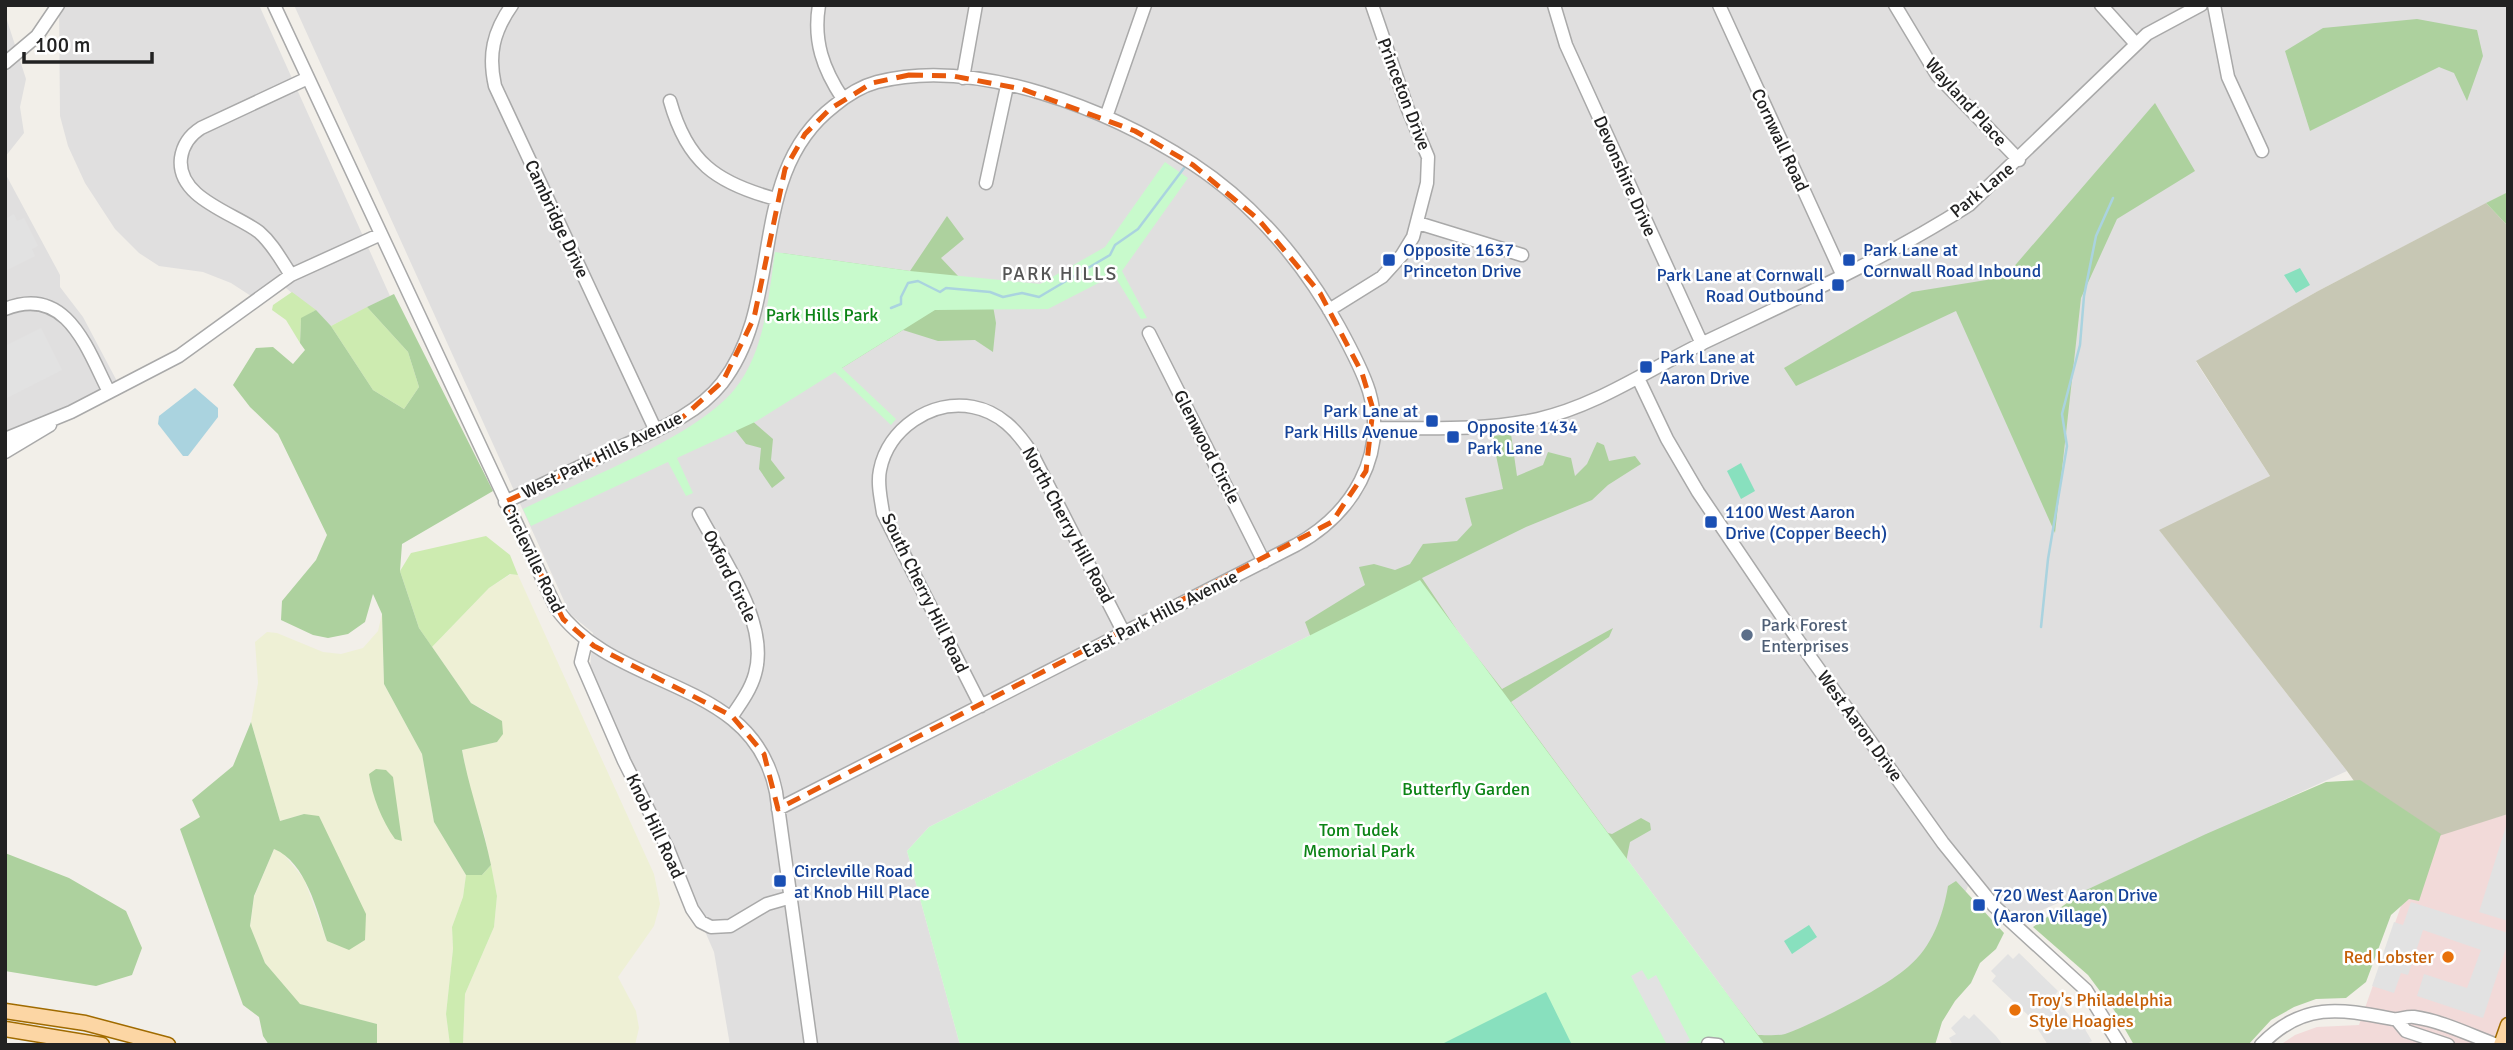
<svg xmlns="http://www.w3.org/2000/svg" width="2513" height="1050" font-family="Signika,sans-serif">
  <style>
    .residential { fill: #e0dfdf }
    .commercial { fill: #f2dad9 }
    .construction { fill: #c7c7b4 }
    .farmland { fill: #eef0d5 }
    .grass { fill: #cdebb0 }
    .forest { fill: #add19e }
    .park { fill: #c8facc }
    .pitch { fill: #88e0be }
    .parking { fill: #e2e2e2 }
    .water { fill: #aad3df }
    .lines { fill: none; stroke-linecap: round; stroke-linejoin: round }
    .stream { stroke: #aad3df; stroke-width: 2.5 }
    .minor-casing { stroke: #a9a9a9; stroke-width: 15 }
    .major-casing { stroke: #a06b00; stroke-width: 17 }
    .minor { stroke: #fff; stroke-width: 12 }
    .major { stroke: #fcd6a4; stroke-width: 14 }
    .marked { fill: none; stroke: #e8590c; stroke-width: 5; stroke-dasharray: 14 9; stroke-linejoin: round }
    .transit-dot { fill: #1a4fb4; stroke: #fff; stroke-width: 2.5 }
    .service-dot { fill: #5c6f8a; stroke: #fff; stroke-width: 2.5 }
    .food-dot { fill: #e8710a; stroke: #fff; stroke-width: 2.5 }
    .labels { text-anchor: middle; stroke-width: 5; stroke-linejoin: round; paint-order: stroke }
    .street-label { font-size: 18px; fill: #222; stroke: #fff }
    .transit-label { font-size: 18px; fill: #164399; stroke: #fff; text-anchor: start }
    .park-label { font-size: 18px; fill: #0c8416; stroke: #fff }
    .service-label { font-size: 18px; fill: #4e5e75; stroke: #fff; text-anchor: start }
    .food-label { font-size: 18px; fill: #c56008; stroke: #fff; text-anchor: end }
    .neighbourhood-label { font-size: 19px; letter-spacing: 2px; fill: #555; stroke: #fff }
  </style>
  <rect width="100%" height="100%" fill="#f2efe9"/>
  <path class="residential" d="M59 5H259L390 296 331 326 280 283 251 296 231 283 203 272 159 266 139 253 115 229 85 183 68 146 60 116Z
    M294 5H2508V192L2318 291 2196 362 2270 476 2160 531 2347 771 2012 924 1970 881 1940 955 1793 1045H1765L1420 580 929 827 907 851 960 1045H730L714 952 590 668 593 633 570 614Z
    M5 14 26 79 20 107 24 133 5 157Z
    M5 173 60 275V287L83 317 119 385 5 438Z"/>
  <path class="commercial" d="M2508 814V1045H2280L2295 1035 2317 1027 2359 1025 2425 838Z"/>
  <path class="construction" d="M2486 203 2508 226V814L2401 848 2347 771 2159 530 2270 476 2196 361 2318 291Z"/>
  <path class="farmland" d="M511 574 518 575 654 874 660 904 654 926 618 977 636 1011 639 1028 635 1045H463L465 994 494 927 497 896 484 833 470 794 462 749 497 742 490 713 471 703 432 647 489 588Z
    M382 614 384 684 422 754 434 822 466 875 463 897 452 927 453 949 446 1014 450 1045H377L376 1024 299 1004 265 963 250 927 254 897 274 849 282 852 304 879 327 941 304 814 280 821 251 722 258 683 255 642 267 632 277 633 323 652 341 654 363 648 378 631Z"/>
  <path class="grass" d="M292 292 316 310 301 319 300 343 286 320 272 310 273 305Z
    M367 307 408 352 419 387 404 409 373 390 331 326Z
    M486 536 510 555 518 575 510 574 489 588 432 647 419 628 400 571 411 553Z
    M491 865 497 896 494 927 465 994 463 1045H450L446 1014 453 949 452 927 463 897 466 875H482Z"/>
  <path class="forest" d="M2417 19 2477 30 2483 56 2467 101 2454 73 2439 67 2310 131 2285 51 2323 28Z
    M2155 103 2195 171 2117 219 2081 298 2055 533 1956 311 1796 386 1784 368 1912 292 2005 277Z
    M2508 192V226L2486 203Z
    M947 216 964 239 941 258 958 276 992 300 996 323 993 352 975 340 938 341 903 330 842 368 782 253 910 271Z
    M394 294 493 491 402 544 400 571 419 628 471 703 502 721 503 734 497 742 462 750C469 789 483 826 491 865L482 875H466L434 822 422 754 384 684 382 614 373 594 365 622 348 634 328 638 313 635 281 620 282 601 316 560 327 535 278 434 250 407 233 385 256 348 273 347 293 364 305 350 300 343 301 318 316 310 331 326 373 390 404 409 419 387 408 352 367 307Z
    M750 419 773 439 771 460 785 478 772 488 759 469 761 448 746 444 732 426Z
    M1511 434 1517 476 1543 465 1548 452 1571 458 1575 476 1587 464 1597 442 1604 445 1609 461 1635 456 1641 464 1608 485 1592 500 1526 527 1422 578 1463 639 1502 689 1613 628 1609 637 1511 702 1608 833 1612 834 1641 818 1650 823 1651 830 1630 842 1626 862 1758 1035C1766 1035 1777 1036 1785 1034 1816 1023 1884 988 1908 967 1932 947 1943 916 1948 886L1956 881 2004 933 1996 949 1980 963 1971 983 1955 1001 1942 1022 1935 1045H1741L1321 664 1305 622 1365 585 1359 567 1374 564 1395 570 1410 564 1423 544 1457 541 1472 525 1465 498 1503 489 1492 436Z
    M251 722 280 821 304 814 319 816 366 914 365 940 349 950 327 941C317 911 306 862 274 849L254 896 250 926 265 963 300 1004 377 1024V1045H269L263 1036 259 1017 243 1005 180 829 200 817 192 800 233 766Z
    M376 769 386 770 393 777 402 841 395 839C382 821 372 796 369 774Z
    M2360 780 2441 834 2419 901 2409 899 2391 915 2366 982 2346 998 2316 999 2294 1007 2271 1020 2248 1045H2134L2114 1010 2088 975 2033 927 2084 891 2206 834 2326 782Z
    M5 853 69 878 126 911 142 948 132 975 96 986 5 971Z"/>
  <path class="park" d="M1165 162 1188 178 1122 271 1147 318 1141 319 1114 275 1048 309 935 310 842 368 896 419 891 425 835 372 755 422 677 458 693 493 686 496 668 462 531 526 523 509C582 480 694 438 734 390 765 352 768 299 775 252L910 271 1040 284 1105 247Z
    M1420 580 1765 1045H960L907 851 929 827Z"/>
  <path class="pitch" d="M2300 268 2310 285 2296 293 2284 275Z
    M1741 463 1755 491 1741 499 1727 471Z
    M1809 925 1817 937 1792 954 1784 941Z
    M1546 992 1572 1045H1443L1442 1044Z"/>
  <path class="parking" d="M14 214 17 221 24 218 38 246 32 249 35 256 5 271V219Z
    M41 328 62 370 5 399V346Z
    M2508 820V921L2479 912Z
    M2411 902 2508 933V942L2483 1018 2417 996 2424 974 2467 988 2481 950 2423 930 2408 975 2401 973 2394 993 2372 986 2394 922 2403 925Z
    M2019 953 2058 991 2054 996 2072 1019 2077 1016 2092 1041 2085 1045H2048L2030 1017 1992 981 1996 976 1991 971 2008 954 2013 959Z
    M1642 970 1648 980 1656 975 1690 1040 1684 1045H1667L1631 976Z
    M1974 1014 1996 1036 2003 1045H1953L1949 1038 1956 1034 1951 1028 1964 1015 1969 1019Z"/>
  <path class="water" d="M195 388 218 408V417L188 456H183L158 424 159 416Z"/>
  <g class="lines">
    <path class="stream" d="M891 308 901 304V297L908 283 918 281 940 292 946 288 990 292 1003 297 1022 293 1039 297 1110 255 1115 245 1138 229 1184 168
      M2041 627 2048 559 2067 446 2062 414 2080 345 2084 296 2096 236 2113 198"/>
    <g class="minor-casing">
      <path id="minor" d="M274 5 556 608C616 693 753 676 776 792L811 1045
        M512 5C493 32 488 55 495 86L656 431
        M819 5C813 41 823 69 843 99
        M1554 5 1566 45 1702 344
        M1719 5 1842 274
        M1895 5 1937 75 2019 160
        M2101 5 2136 44
        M2214 5 2228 77 2262 151
        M5 63 37 36 58 5
        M963 78 976 5
        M670 101C687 162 716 183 776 199
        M1106 117 1145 5
        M986 183 1007 86
        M1418 223 1522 255
        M291 275C281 260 273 244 259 232 234 213 176 198 181 158 183 144 190 135 201 128L308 78
        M5 309C67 284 87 349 109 392
        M1329 310 1382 277 1402 255 1413 237 1427 183 1428 157 1407 107 1372 5
        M1149 333 1264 562
        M1638 378 1667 439 1698 492 1798 640 1943 843 1994 906 2086 990 2120 1045
        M1374 428C1429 428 1484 431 1538 419 1596 406 1648 370 1701 344 1791 301 1885 259 1969 205L2147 34 2201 5
        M5 439 71 412 179 356 291 275 379 235
        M5 452 50 425
        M505 502C541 485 578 468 614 450 652 432 695 417 722 383 786 301 745 174 834 106 846 96 862 86 877 82 977 56 1110 110 1193 164 1254 204 1304 263 1339 327 1350 347 1362 369 1369 391 1388 456 1352 514 1296 545L778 809
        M699 514C722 558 770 623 755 674 751 689 741 703 732 716
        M586 641 581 662 624 761 668 849 692 909 701 922 711 927 730 926 767 904 788 898
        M981 706 883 513C881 499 877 484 880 470 888 429 931 399 973 407 1000 412 1017 431 1031 452L1124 633
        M2397 1020 2406 1031 2448 1045
        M1708 1044 1718 1045
        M2261 1045C2303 1001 2341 1009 2393 1019 2400 1020 2406 1016 2414 1017 2442 1021 2470 1035 2497 1045"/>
    </g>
    <g class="major-casing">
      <path id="major" d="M5 1011 85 1023 168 1045
        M5 1029 102 1045
        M2501 1045 2508 1025"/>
    </g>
    <use href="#minor" class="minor"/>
    <use href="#major" class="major"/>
  </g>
  <path class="marked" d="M909 75 953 76 1022 89 1135 131 1193 165 1258 219 1320 293 1362 373 1373 409 1366 471 1332 522 778 809 764 754 732 716 594 646 563 619 505 502 683 417 723 381 754 318 785 169 805 134 830 109 872 83Z"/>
  <g class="transit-dot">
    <rect x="1382" y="253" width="14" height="14" rx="3.5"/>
    <rect x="1842" y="253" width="14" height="14" rx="3.5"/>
    <rect x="1831" y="278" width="14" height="14" rx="3.5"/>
    <rect x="1639" y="360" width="14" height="14" rx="3.5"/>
    <rect x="1425" y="414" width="14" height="14" rx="3.5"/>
    <rect x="1446" y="430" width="14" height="14" rx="3.5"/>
    <rect x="1704" y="515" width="14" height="14" rx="3.5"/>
    <rect x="773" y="874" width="14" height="14" rx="3.5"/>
    <rect x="1972" y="898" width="14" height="14" rx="3.5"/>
  </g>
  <circle class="service-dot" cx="1747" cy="635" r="7"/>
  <g class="food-dot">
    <circle cx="2448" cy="957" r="7"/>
    <circle cx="2015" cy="1010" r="7"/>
  </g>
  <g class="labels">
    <g class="street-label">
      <text transform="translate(1404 94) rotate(69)" y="6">Princeton Drive</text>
      <text transform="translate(1966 102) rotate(48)" y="6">Wayland Place</text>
      <text transform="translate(1780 140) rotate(65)" y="6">Cornwall Road</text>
      <text transform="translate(1625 176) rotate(66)" y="6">Devonshire Drive</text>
      <text transform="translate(1982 190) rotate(-39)" y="6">Park Lane</text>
      <text transform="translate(557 219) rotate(65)" y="6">Cambridge Drive</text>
      <text transform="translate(1207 447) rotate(63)" y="6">Glenwood Circle</text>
      <text transform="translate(602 455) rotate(-26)" y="6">West Park Hills Avenue</text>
      <text transform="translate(1068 525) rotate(62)" y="6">North Cherry Hill Road</text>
      <text transform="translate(533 558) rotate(64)" y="6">Circleville Road</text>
      <text transform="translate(730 576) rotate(64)" y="6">Oxford Circle</text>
      <text transform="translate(925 593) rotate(64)" y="6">South Cherry Hill Road</text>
      <text transform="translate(1160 614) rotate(-27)" y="6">East Park Hills Avenue</text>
      <text transform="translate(1860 726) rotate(54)" y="6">West Aaron Drive</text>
      <text transform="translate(655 826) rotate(65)" y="6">Knob Hill Road</text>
    </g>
    <g class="transit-label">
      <text x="1403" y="256">Opposite 1637<tspan x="1403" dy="21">Princeton Drive</tspan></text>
      <text x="1863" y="256">Park Lane at<tspan x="1863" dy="21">Cornwall Road Inbound</tspan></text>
      <text x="1824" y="281" text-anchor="end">Park Lane at Cornwall<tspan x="1824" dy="21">Road Outbound</tspan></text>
      <text x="1660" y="363">Park Lane at<tspan x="1660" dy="21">Aaron Drive</tspan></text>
      <text x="1418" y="417" text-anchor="end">Park Lane at<tspan x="1418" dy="21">Park Hills Avenue</tspan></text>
      <text x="1467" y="433">Opposite 1434<tspan x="1467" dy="21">Park Lane</tspan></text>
      <text x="1725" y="518">1100 West Aaron<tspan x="1725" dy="21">Drive (Copper Beech)</tspan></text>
      <text x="794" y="877">Circleville Road<tspan x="794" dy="21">at Knob Hill Place</tspan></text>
      <text x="1993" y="901">720 West Aaron Drive<tspan x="1993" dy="21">(Aaron Village)</tspan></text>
    </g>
    <g class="park-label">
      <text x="822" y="321">Park Hills Park</text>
      <text x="1466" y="795">Butterfly Garden</text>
      <text x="1359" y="836">Tom Tudek<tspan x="1359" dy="21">Memorial Park</tspan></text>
    </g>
    <g class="service-label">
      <text x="1761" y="631">Park Forest<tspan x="1761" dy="21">Enterprises</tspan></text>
    </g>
    <g class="food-label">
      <text x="2434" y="963">Red Lobster</text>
      <text x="2029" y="1006" text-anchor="start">Troy's Philadelphia<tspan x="2029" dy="21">Style Hoagies</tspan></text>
    </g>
    <g class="neighbourhood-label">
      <text x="1060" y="280">PARK HILLS</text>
    </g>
  </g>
  <rect width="2513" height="1050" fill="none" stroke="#222222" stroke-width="14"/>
  <path d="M24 52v10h128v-10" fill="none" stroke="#222222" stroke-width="3.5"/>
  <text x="35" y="52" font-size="21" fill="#222222" stroke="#ffffff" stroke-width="5" paint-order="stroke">100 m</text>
</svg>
